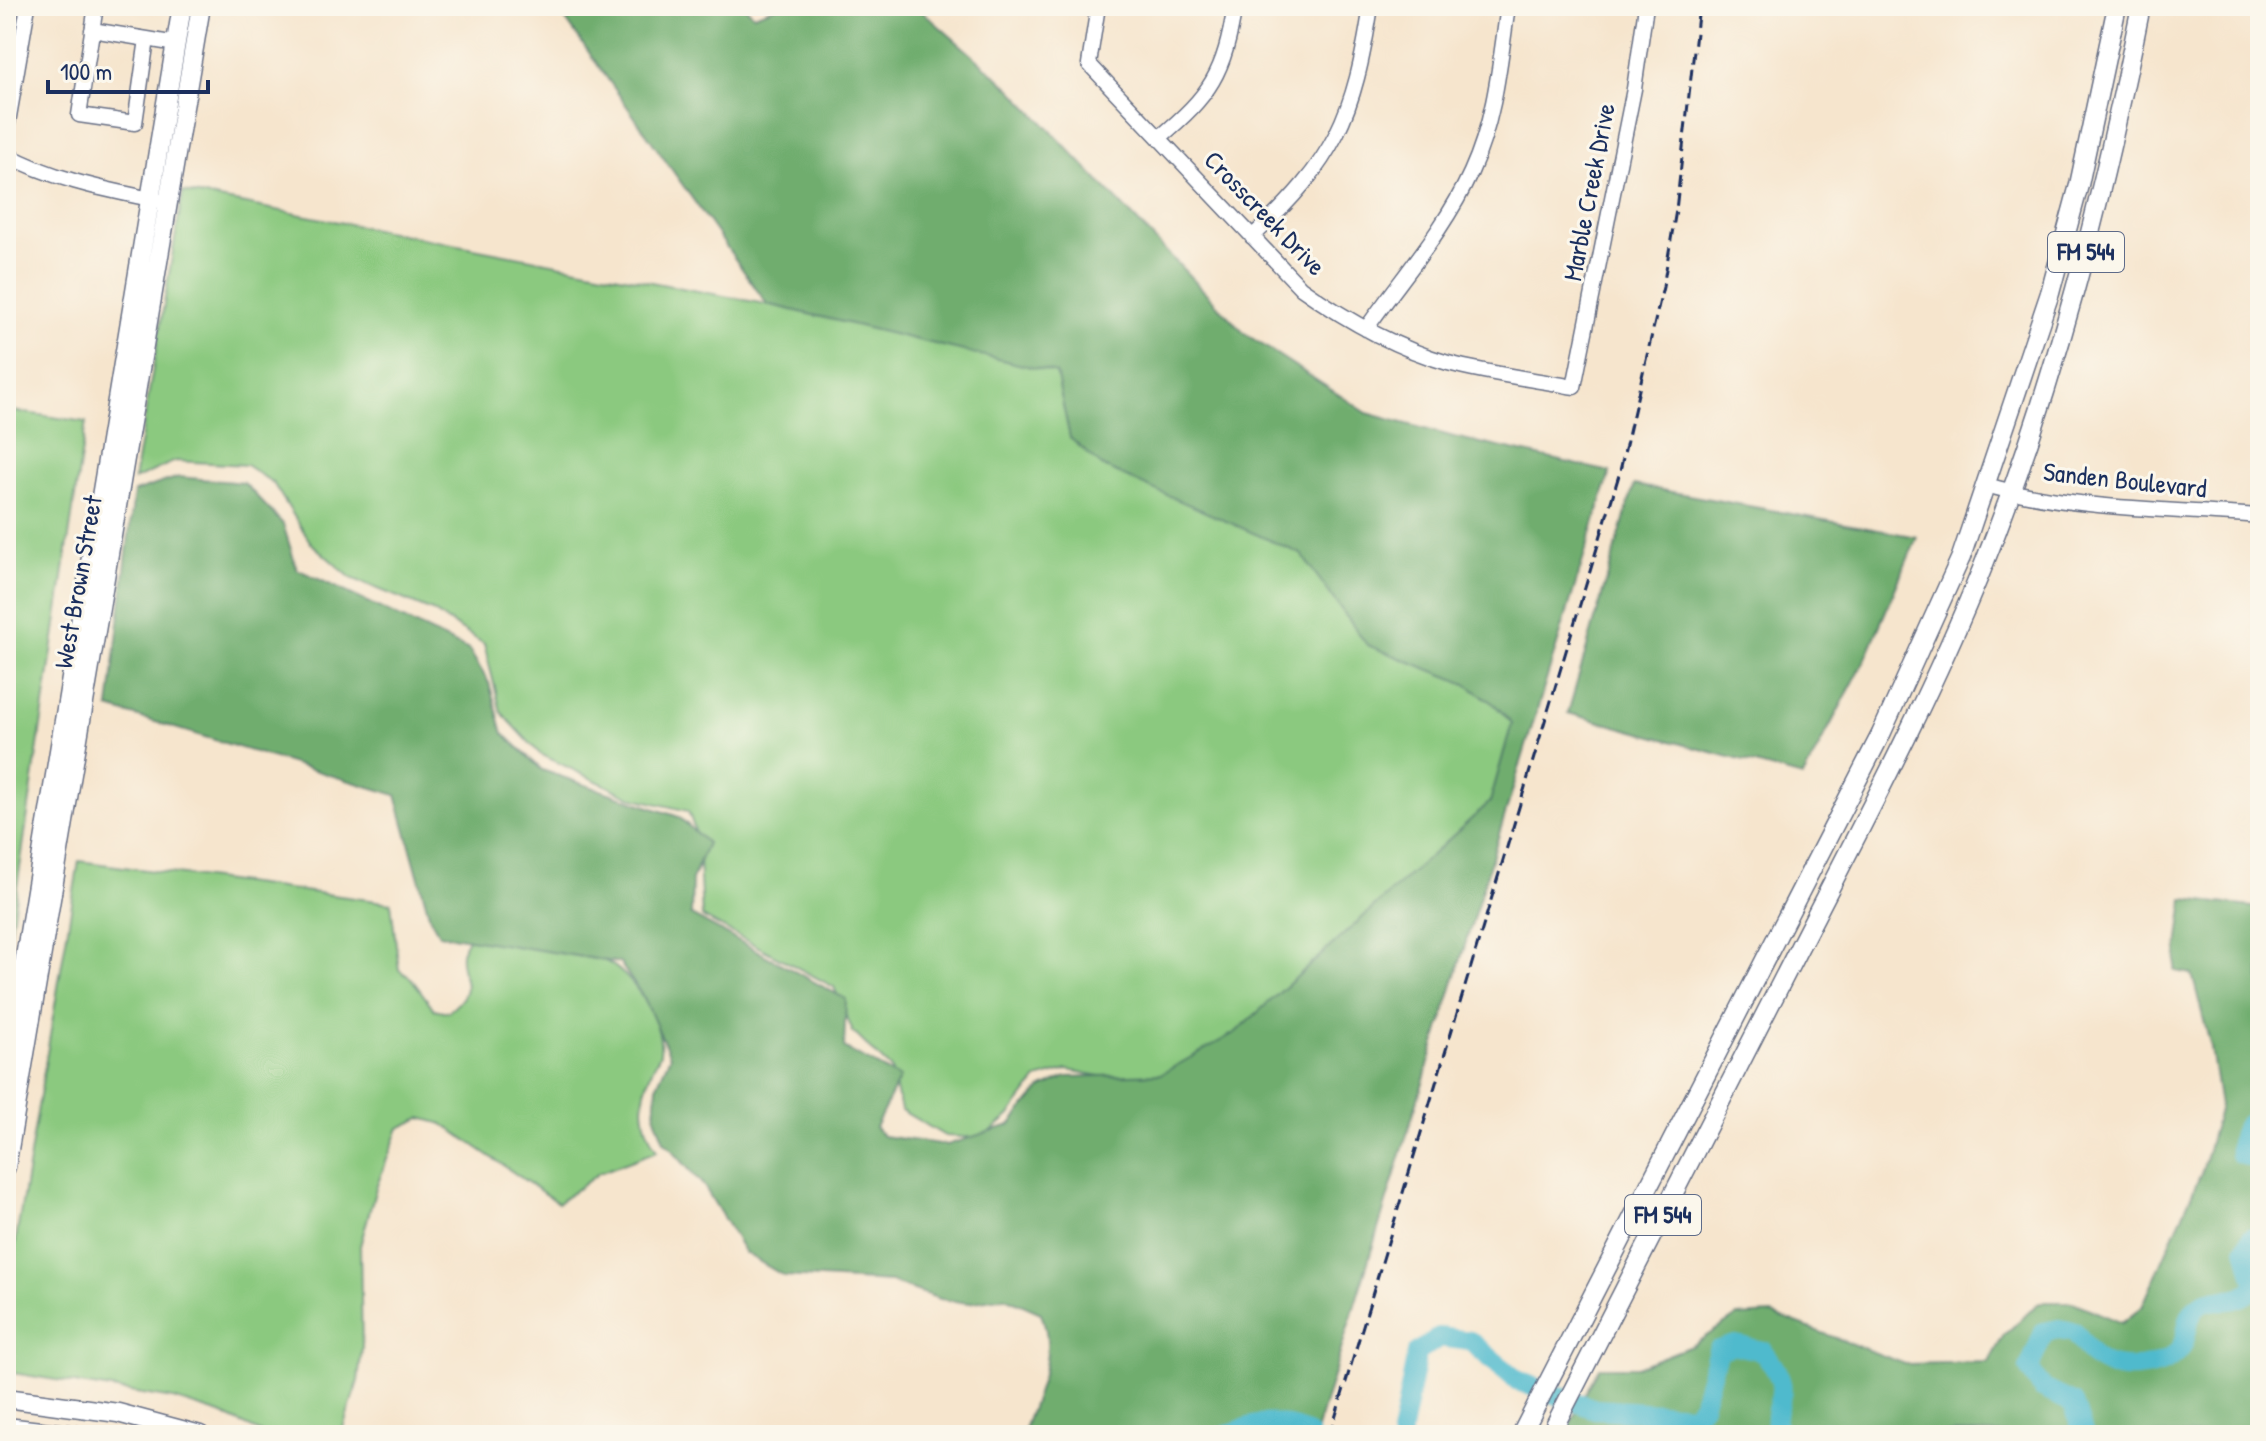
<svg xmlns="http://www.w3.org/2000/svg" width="2266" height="1441" font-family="'Patrick Hand',sans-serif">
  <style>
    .green { fill: #8bc97f; stroke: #537c6e; stroke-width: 2 }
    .forest { fill: #70ad6e; stroke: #466e66; stroke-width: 2 }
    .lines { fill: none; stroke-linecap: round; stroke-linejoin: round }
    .river { stroke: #50bacd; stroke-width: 20 }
    .minor-casing { stroke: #686f85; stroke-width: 17 }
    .major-casing { stroke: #686f85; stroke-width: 21 }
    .minor { stroke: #fff; stroke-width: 14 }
    .major { stroke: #fff; stroke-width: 18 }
    .rail { stroke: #1b2f5e; stroke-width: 3; stroke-dasharray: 12 6; stroke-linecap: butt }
    .labels { text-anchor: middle; stroke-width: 6; stroke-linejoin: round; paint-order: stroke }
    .shield { fill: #fbf7ec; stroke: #5e6b89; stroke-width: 2 }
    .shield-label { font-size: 24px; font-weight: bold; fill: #1b2f5e }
    .street-label { font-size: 26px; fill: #1b2f5e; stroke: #fbf7ec }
  </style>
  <rect width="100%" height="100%" fill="#fbf7ec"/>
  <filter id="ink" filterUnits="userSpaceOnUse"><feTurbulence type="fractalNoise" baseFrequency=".0125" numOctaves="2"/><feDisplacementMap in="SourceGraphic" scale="16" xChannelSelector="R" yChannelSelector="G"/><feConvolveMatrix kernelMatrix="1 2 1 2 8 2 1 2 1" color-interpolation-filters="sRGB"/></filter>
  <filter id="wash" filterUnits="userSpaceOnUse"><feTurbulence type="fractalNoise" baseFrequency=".006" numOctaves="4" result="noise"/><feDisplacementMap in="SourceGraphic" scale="32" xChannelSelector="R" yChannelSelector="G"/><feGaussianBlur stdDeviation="1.8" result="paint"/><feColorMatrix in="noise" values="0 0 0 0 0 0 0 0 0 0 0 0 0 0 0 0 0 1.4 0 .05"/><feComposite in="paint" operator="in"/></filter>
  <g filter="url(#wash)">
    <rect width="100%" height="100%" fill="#f6e5cd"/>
    <path class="green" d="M183 192 1113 371 1557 612 1370 1200 1147 1084 1067 1070 1037 1079 1010 1115 983 1138 945 1136 901 1110 891 1069 853 1032 834 987 702 917 698 839 688 811 630 797 540 754 501 712 484 644 432 611 351 578 311 543 273 483 246 465 175 461 134 480Z
      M6 410 86 422 6 962Z
      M79 861 391 903 399 970 411 978 434 1009 448 1012C481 987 458 978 461 953 462 948 468 940 470 935L605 961C632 973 664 1022 660 1053 659 1058 654 1065 652 1070 639 1100 640 1123 657 1151L599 1173 558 1203 443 1124 421 1118 399 1128 376 1188 360 1246 362 1348 358 1381 341 1435H266L220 1414 173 1399 6 1372V1299Z"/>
    <path class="forest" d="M556 6H744L754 15 778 6H916L1010 88 1244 333 1367 413 1454 437 1610 472 1315 1435H1022C1036 1393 1058 1356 1041 1313L1005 1297 968 1303 940 1299 891 1282 784 1276 745 1253 704 1186 664 1141 655 1117 657 1085 670 1056 645 1000 620 963 439 934 430 918 396 795 109 708 134 492 179 477 244 483 283 524 297 569 469 650 489 683 503 733 542 770 679 817 707 843 692 880 691 915 846 999 844 1048 900 1078 875 1127 883 1136 947 1145 1010 1125 1040 1089 1066 1077 1161 1074 1236 1032 1490 802 1512 723 1495 705 1466 684 1367 645 1301 554 1103 467 1070 438 1056 373 767 304Z
      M1634 485 1917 537 1866 658 1803 777 1568 713Z
      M2184 899 2260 908V1435L1566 1432 1599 1367H1637L1691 1346 1737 1316 1772 1314 1905 1364 1989 1362 2004 1335 2040 1302H2073L2122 1323 2142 1307 2202 1171 2220 1106 2211 1048 2192 974 2175 971Z"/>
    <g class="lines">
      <path class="river" d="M2260 1116C2243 1123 2239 1136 2240 1154L2260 1160
        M1227 1435C1261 1421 1277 1418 1309 1435
        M1401 1435 1417 1353 1439 1337 1470 1341 1518 1381 1595 1409 1693 1415 1702 1405 1718 1350 1735 1345 1763 1351C1800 1399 1769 1394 1777 1435
        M1818 1435 1822 1432 1847 1435
        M1881 1435H1891
        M2084 1435 2073 1403 2042 1388 2029 1368 2044 1332 2059 1329 2075 1332C2082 1341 2090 1355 2099 1361 2119 1374 2166 1369 2180 1349 2190 1335 2184 1315 2200 1305 2218 1293 2230 1311 2256 1286L2246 1248 2251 1238 2260 1235"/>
    </g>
  </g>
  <g filter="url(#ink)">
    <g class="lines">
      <g class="minor-casing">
        <path id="minor" d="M1098 6 1089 64 1301 288C1346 320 1395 348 1448 363 1489 374 1533 379 1574 387L1634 89 1646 6
          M92 30 147 39 135 123 79 115 96 6
          M147 39 176 44
          M6 134 28 6
          M1159 138C1211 94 1224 74 1235 6
          M6 154C53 180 108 190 160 201
          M1252 237C1335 160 1354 117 1371 6
          M1366 329C1402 277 1445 230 1471 172 1495 120 1500 62 1508 6
          M1986 485C2074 510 2170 509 2260 516"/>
      </g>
      <g class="major-casing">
        <path id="major" d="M6 1072 182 6
          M6 1167 201 6
          M6 1398 118 1413 200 1435
          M6 1427 75 1435
          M1521 1435 1881 734 1961 557 2050 293 2079 185 2117 6
          M1550 1435C1633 1273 1716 1111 1799 948 1863 823 1929 699 1982 569 2055 387 2103 197 2141 6"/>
      </g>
      <use href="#minor" class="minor"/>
      <use href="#major" class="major"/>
      <path class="rail" d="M1330 1435 1619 475 1663 287 1676 210 1699 6"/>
    </g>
  </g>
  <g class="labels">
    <g class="shield">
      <rect x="2048" y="232" width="76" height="40" rx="6"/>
      <rect x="1625" y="1195" width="76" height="40" rx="6"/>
    </g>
    <g class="shield-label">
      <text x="2086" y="260">FM 544</text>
      <text x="1663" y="1223">FM 544</text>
    </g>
    <g class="street-label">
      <text transform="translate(1589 192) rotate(-79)" y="9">Marble Creek Drive</text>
      <text transform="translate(1265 213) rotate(46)" y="9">Crosscreek Drive</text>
      <text transform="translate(2125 480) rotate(6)" y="9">Sanden Boulevard</text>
      <text transform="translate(78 582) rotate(-80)" y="9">West Brown Street</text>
    </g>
  </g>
  <rect width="2266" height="1441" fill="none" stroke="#fbf7ec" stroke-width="32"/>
  <path d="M48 80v12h160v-12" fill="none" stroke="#1b2f5e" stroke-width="4"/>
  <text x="60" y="80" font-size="24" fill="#1b2f5e" stroke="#fbf7ec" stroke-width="6" paint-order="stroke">100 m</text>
</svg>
